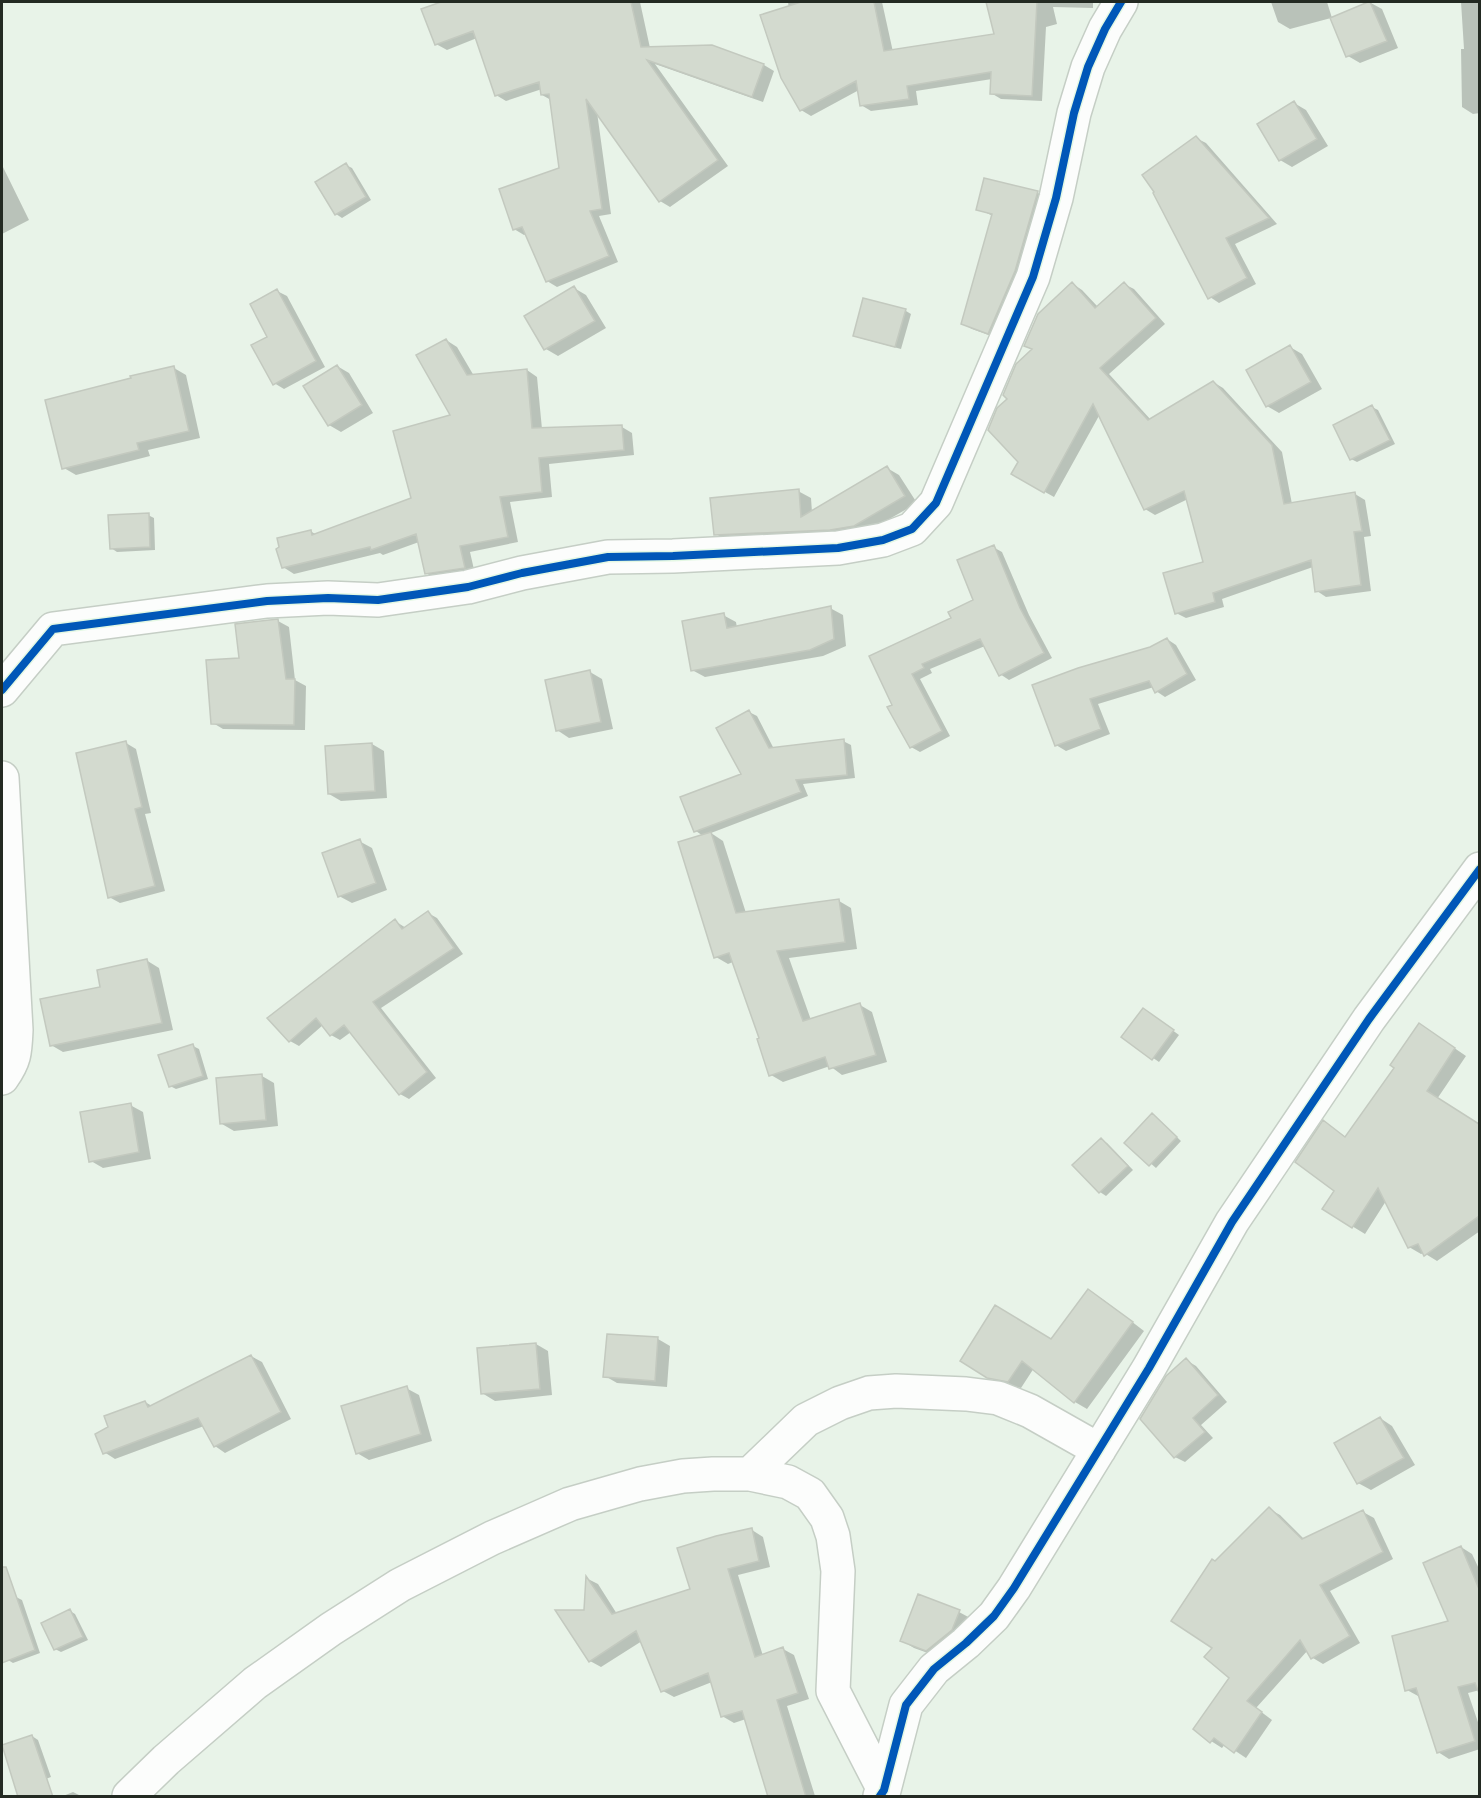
<svg xmlns="http://www.w3.org/2000/svg" width="1481" height="1798" font-family="Jost,sans-serif">
  <style>
    .shadow { fill: #0003 }
    .building { fill: #d3dacf; stroke: #c3c9bf; stroke-width: 1.5 }
    .lines { fill: none; stroke-linecap: round; stroke-linejoin: round }
    .street-casing { stroke: #c5cec5; stroke-width: 36 }
    .street { stroke: #fcfdfc; stroke-width: 33 }
    .cycleway-casing { stroke: #e4f8e3; stroke-width: 11 }
    .cycleway { stroke: #0057b8; stroke-width: 8 }
  </style>
  <rect width="100%" height="100%" fill="#e8f3e8"/>
  <path class="shadow" d="M445 2H640L650 48 764 65 774 71 763 102 655 64 728 166 670 207 660 201 597 112 611 214 599 216 618 262 557 287 547 281 527 234 524 235 514 229 561 169 551 100 542 95V89L506 101 496 95 477 38 447 50 436 44 423 10Z
    M788 2H882L893 52 996 35 987 2H1093V8L1053 7 1057 24 1046 27 1042 101 1001 99 991 93 992 79 916 91 918 105 871 111 861 105 859 90 811 116 801 110Z
    M1271 2H1327L1332 18 1369 2 1382 9 1398 48 1360 63 1348 56 1331 18 1290 29 1278 22Z
    M1461 2H1480V113L1473 114 1462 107 1461 49H1464Z
    M1294 103 1306 110 1328 146 1292 167 1280 160Z
    M1196 138 1206 143 1277 224 1235 244 1256 284 1219 303 1210 297Z
    M2 165 29 220 2 234Z
    M346 165 352 168 371 200 342 218 336 214Z
    M985 180 1038 193 1046 198 997 338 972 329 963 324 993 216 978 209Z
    M1073 284 1082 290 1098 307 1124 284 1134 289 1165 324 1109 374 1151 420 1213 382 1223 388 1282 452 1292 504 1355 494 1365 500 1371 536 1364 537 1371 591 1326 597 1317 591 1313 567 1222 599 1224 607 1186 618 1176 613 1205 563 1188 499 1155 515 1145 509 1100 414 1054 497 1013 474 1020 462 1009 399 1033 350 1026 346Z
    M574 288 586 295 606 328 558 356 546 349Z
    M277 291 287 296 325 367 284 389 274 383 269 337Z
    M864 299 906 311 911 314 901 349 860 338 854 335Z
    M446 340 457 347 474 376 527 370 537 377 542 429 622 427 632 433 634 455 549 464 552 497 510 502 518 542 470 552 475 574 437 580 426 573 419 542 383 555 380 553 294 574 283 567 310 531 317 535 413 499 452 416Z
    M1290 347 1302 354 1322 389 1279 413 1267 406Z
    M337 366 349 373 373 413 341 432 329 425Z
    M174 368 186 375 200 438 148 450 150 456 76 475 64 468Z
    M1372 407 1378 410 1395 444 1357 462 1351 459Z
    M887 468 899 475 917 503 867 532 728 541 716 534 798 491 811 498 812 512Z
    M148 515 154 518 155 550 117 552 111 548Z
    M993 547 1002 552 1029 615 1052 658 1009 680 1000 674 985 646 930 669 932 673 920 679 950 736 920 752 911 747 894 705 871 657 952 619 975 601Z
    M830 608 843 615 846 646 823 656 705 677 692 670 723 615 736 622 737 628Z
    M278 621 289 627 295 680 306 686 305 730 223 729 213 723 240 659Z
    M1167 639 1176 645 1196 680 1165 697 1156 691 1154 687 1098 704 1110 734 1066 751 1056 745 1034 686 1151 648Z
    M590 672 602 679 613 729 569 738 557 730Z
    M749 712 757 716 774 749 843 741 851 745 855 778 803 784 808 796 711 833 723 841 746 913 839 901 851 908 857 949 789 958 811 1020 860 1005 872 1012 887 1062 842 1075 830 1066 783 1082 771 1075 761 1039 733 962 728 964 716 957 703 836 696 831 682 798 743 775Z
    M126 743 136 749 151 813 145 814 165 891 120 903 109 897Z
    M372 744 384 751 387 798 341 801 329 794 327 747Z
    M359 841 372 848 387 890 352 903 339 896Z
    M428 913 437 918 463 954 381 1008 436 1078 409 1099 400 1094 351 1032 340 1040 331 1035 323 1025 299 1046 290 1041 395 921 406 928Z
    M146 960 159 968 173 1030 63 1052 51 1045 102 988Z
    M1149 1013 1179 1035 1159 1062 1123 1037Z
    M1431 1032 1466 1056 1437 1099 1476 1123 1480 1122V1231L1437 1261 1424 1253 1421 1254 1409 1247 1386 1201 1365 1234 1324 1209 1336 1190 1324 1122 1347 1138Z
    M193 1046 199 1049 208 1079 176 1089 170 1086Z
    M262 1076 274 1083 278 1126 234 1131 222 1124Z
    M130 1105 143 1112 151 1159 103 1168 91 1161Z
    M1153 1115 1158 1119 1181 1141 1156 1168 1127 1143Z
    M1101 1140 1107 1143 1133 1170 1106 1196 1100 1192 1074 1165Z
    M1101 1298 1144 1331 1087 1409 1075 1402 1034 1368 1021 1388 1001 1384 988 1376 1051 1341Z
    M658 1339 670 1346 667 1387 617 1383 605 1376Z
    M536 1344 548 1351 552 1395 495 1401 482 1393Z
    M251 1356 262 1362 291 1419 225 1453 215 1446 204 1426 115 1459 104 1452 145 1402 152 1406Z
    M1186 1360 1196 1366 1227 1402 1201 1425 1213 1438 1185 1462 1175 1457 1142 1419Z
    M406 1388 419 1395 432 1441 369 1460 357 1453Z
    M1380 1418 1392 1426 1415 1465 1371 1490 1358 1483Z
    M1269 1509 1280 1515 1305 1540 1363 1512 1374 1518 1393 1559 1330 1591 1360 1643 1323 1664 1313 1658 1308 1650 1256 1708 1272 1720 1246 1758 1225 1744 1222 1748 1211 1741 1231 1678 1214 1647 1216 1563Z
    M752 1530 763 1537 770 1567 738 1575 763 1656 783 1649 794 1655 809 1699 787 1706 815 1796H769L746 1719 734 1723 722 1716 712 1682 674 1697 663 1691 642 1641 601 1667 590 1661 585 1612 588 1579 598 1584 617 1614 691 1590Z
    M1461 1547 1472 1554 1480 1571V1690L1468 1693 1480 1728V1749L1449 1759 1438 1752 1420 1695 1418 1696 1407 1690 1450 1622Z
    M919 1596 959 1612 972 1619 939 1657 914 1648 901 1640Z
    M16 1597 22 1600 40 1653 13 1663 8 1660 2 1643V1602Z
    M70 1611 75 1614 88 1640 61 1652 55 1649Z
    M32 1736 38 1740 51 1777 21 1788Z
    M73 1792 81 1796H63Z"/>
  <path class="building" d="M441 2H631L641 47 712 45 764 64 752 97 647 60 718 160 659 202 586 99 602 209 590 211 609 256 546 282 522 227 513 230 499 189 559 168 549 94 541 95 539 82 495 96 473 31 435 45 421 9Z
    M801 2H874L884 51 994 34 986 2H1037L1032 96 990 94 991 72 907 86 909 99 860 106 856 81 800 111 781 78 760 15Z
    M1368 2H1370L1387 41 1346 57 1330 18Z
    M1294 101 1317 139 1279 161 1257 124Z
    M1196 136 1269 218 1226 238 1247 278 1208 299 1153 193 1154 192 1142 175Z
    M346 163 366 197 335 215 315 182Z
    M984 178 1038 191 1015 271 988 334 961 324 992 214 976 210Z
    M1072 282 1095 308 1124 282 1156 318 1100 368 1148 420 1213 381 1272 445 1284 504 1355 492 1362 531 1354 532 1361 585 1315 592 1311 560 1213 593 1215 602 1175 614 1163 573 1203 562 1184 491 1144 510 1093 404 1044 493 1011 474 1018 462 988 430 997 408 1007 399 1003 395 1016 364 1032 349 1024 346 1038 314Z
    M574 286 595 321 544 350 524 316Z
    M277 289 316 361 273 385 251 345 267 337 250 304Z
    M863 298 906 309 895 347 853 336Z
    M446 339 467 375 527 369 532 428 622 425 624 450 539 458 542 492 500 497 508 537 460 546 465 568 425 574 416 534 371 550 370 547 282 568 276 549 279 547 277 538 311 530 312 535 411 498 393 431 450 415 416 355Z
    M1290 345 1311 382 1266 407 1246 370Z
    M337 365 362 405 328 426 303 386Z
    M174 366 189 431 137 443 139 450 62 469 45 400 131 378 130 376Z
    M1372 405 1390 440 1350 460 1333 425Z
    M887 466 905 496 854 526 830 530 714 535 710 498 799 489 801 517Z
    M149 513 150 547 110 549 108 515Z
    M994 545 1020 608 1044 653 999 676 980 639 922 664 924 668 912 674 942 731 910 748 887 707 892 705 869 656 951 618 948 612 973 600 957 560Z
    M831 606 834 639 810 650 691 671 682 621 724 613 727 628Z
    M278 619 286 679H295L294 725 211 724 206 660 239 658 235 624Z
    M1167 638 1187 674 1155 693 1149 681 1090 699 1101 729 1055 746 1032 685 1078 668 1150 647Z
    M590 670 601 722 556 731 545 680Z
    M749 710 769 748 844 739 847 775 796 780 801 792 694 832 680 797 741 774 716 728Z
    M126 741 142 807 135 809 155 886 108 898 76 753Z
    M372 743 375 791 328 794 325 746Z
    M711 832 736 913 839 899 845 942 777 951 803 1021 860 1003 876 1055 829 1069 825 1057 769 1076 757 1039 759 1038 729 953 714 958 678 842Z
    M360 839 376 883 338 897 322 853Z
    M428 911 454 948 373 1002 427 1072 399 1095 344 1025 330 1036 316 1018 289 1042 267 1018 395 919 402 929Z
    M147 959 162 1023 50 1046 40 999 100 987 97 970Z
    M1143 1008 1174 1030 1152 1060 1121 1037Z
    M1419 1023 1455 1048 1427 1091 1479 1124V1216L1424 1256 1418 1244 1408 1248 1378 1188 1352 1228 1322 1209 1334 1191 1295 1162 1323 1120 1345 1137 1394 1068 1390 1065Z
    M193 1044 203 1076 169 1087 158 1055Z
    M262 1074 266 1120 220 1124 216 1078Z
    M131 1103 139 1152 89 1162 80 1112Z
    M1152 1113 1177 1137 1149 1166 1124 1143Z
    M1101 1138 1128 1166 1099 1193 1072 1165Z
    M1088 1289 1133 1322 1074 1403 1022 1361 1008 1382 987 1378 960 1361 995 1305 1051 1339Z
    M607 1334 658 1337 655 1381 603 1377Z
    M536 1343 540 1389 481 1394 477 1348Z
    M251 1355 281 1412 214 1447 198 1418 103 1454 95 1434 108 1427 104 1416 145 1401 148 1407Z
    M1186 1358 1218 1395 1193 1418 1205 1432 1174 1458 1140 1419 1166 1376Z
    M407 1386 421 1434 356 1454 341 1406Z
    M1380 1417 1404 1458 1357 1484 1334 1443Z
    M1269 1507 1302 1539 1363 1510 1383 1552 1320 1585 1350 1636 1311 1659 1300 1640 1247 1701 1262 1712 1234 1753 1214 1738 1210 1743 1193 1729 1229 1678 1204 1657 1212 1648 1171 1621 1212 1559 1215 1561Z
    M752 1528 759 1561 728 1569 755 1657 783 1647 798 1693 777 1700 806 1797H768L742 1711 721 1717 708 1673 661 1692 636 1631 589 1662 555 1610H584L586 1576 612 1614 690 1589 677 1548 716 1536Z
    M1461 1546 1479 1589V1693L1475 1683 1458 1687 1475 1741 1437 1753 1416 1688 1405 1691 1392 1636 1448 1621 1423 1563Z
    M2 1567H6L35 1650 2 1663Z
    M918 1594 960 1610 952 1630 926 1651 900 1641Z
    M70 1609 83 1637 54 1650 41 1623Z
    M32 1735 53 1797H18L2 1745Z"/>
  <g class="lines">
    <g class="street-casing">
      <path id="street" d="M2 690 53 629 267 601 328 598 378 600 468 587 522 573 608 557 673 556 838 548 883 540 912 529 936 503 1033 277 1056 198 1074 113 1088 67 1105 29 1121 2
        M2 778 16 1030C15 1052 15 1060 2 1078
        M750 1474 806 1420 840 1403 869 1393 896 1391 966 1394 998 1398 1030 1411 1099 1450
        M129 1796 166 1760 255 1683 331 1629 400 1585 492 1538 570 1504 640 1484 683 1476 713 1474H750L788 1482 810 1494 827 1518 833 1536 838 1571 833 1691 884 1790
        M880 1796 884 1790 906 1705 934 1669 966 1643 994 1616 1014 1588 1149 1368 1232 1222 1369 1019 1480 869"/>
    </g>
    <use href="#street" class="street"/>
    <g class="cycleway-casing">
      <path id="cycleway" d="M2 690 53 629 267 601 328 598 378 600 468 587 522 573 608 557 673 556 838 548 883 540 912 529 936 503 1033 277 1056 198 1074 113 1088 67 1105 29 1121 2
        M880 1796 884 1790 906 1705 934 1669 966 1643 994 1616 1014 1588 1149 1368 1232 1222 1369 1019 1480 869"/>
    </g>
    <use href="#cycleway" class="cycleway"/>
  </g>
  <rect width="1481" height="1798" fill="none" stroke="#232a22" stroke-width="6"/>
</svg>
